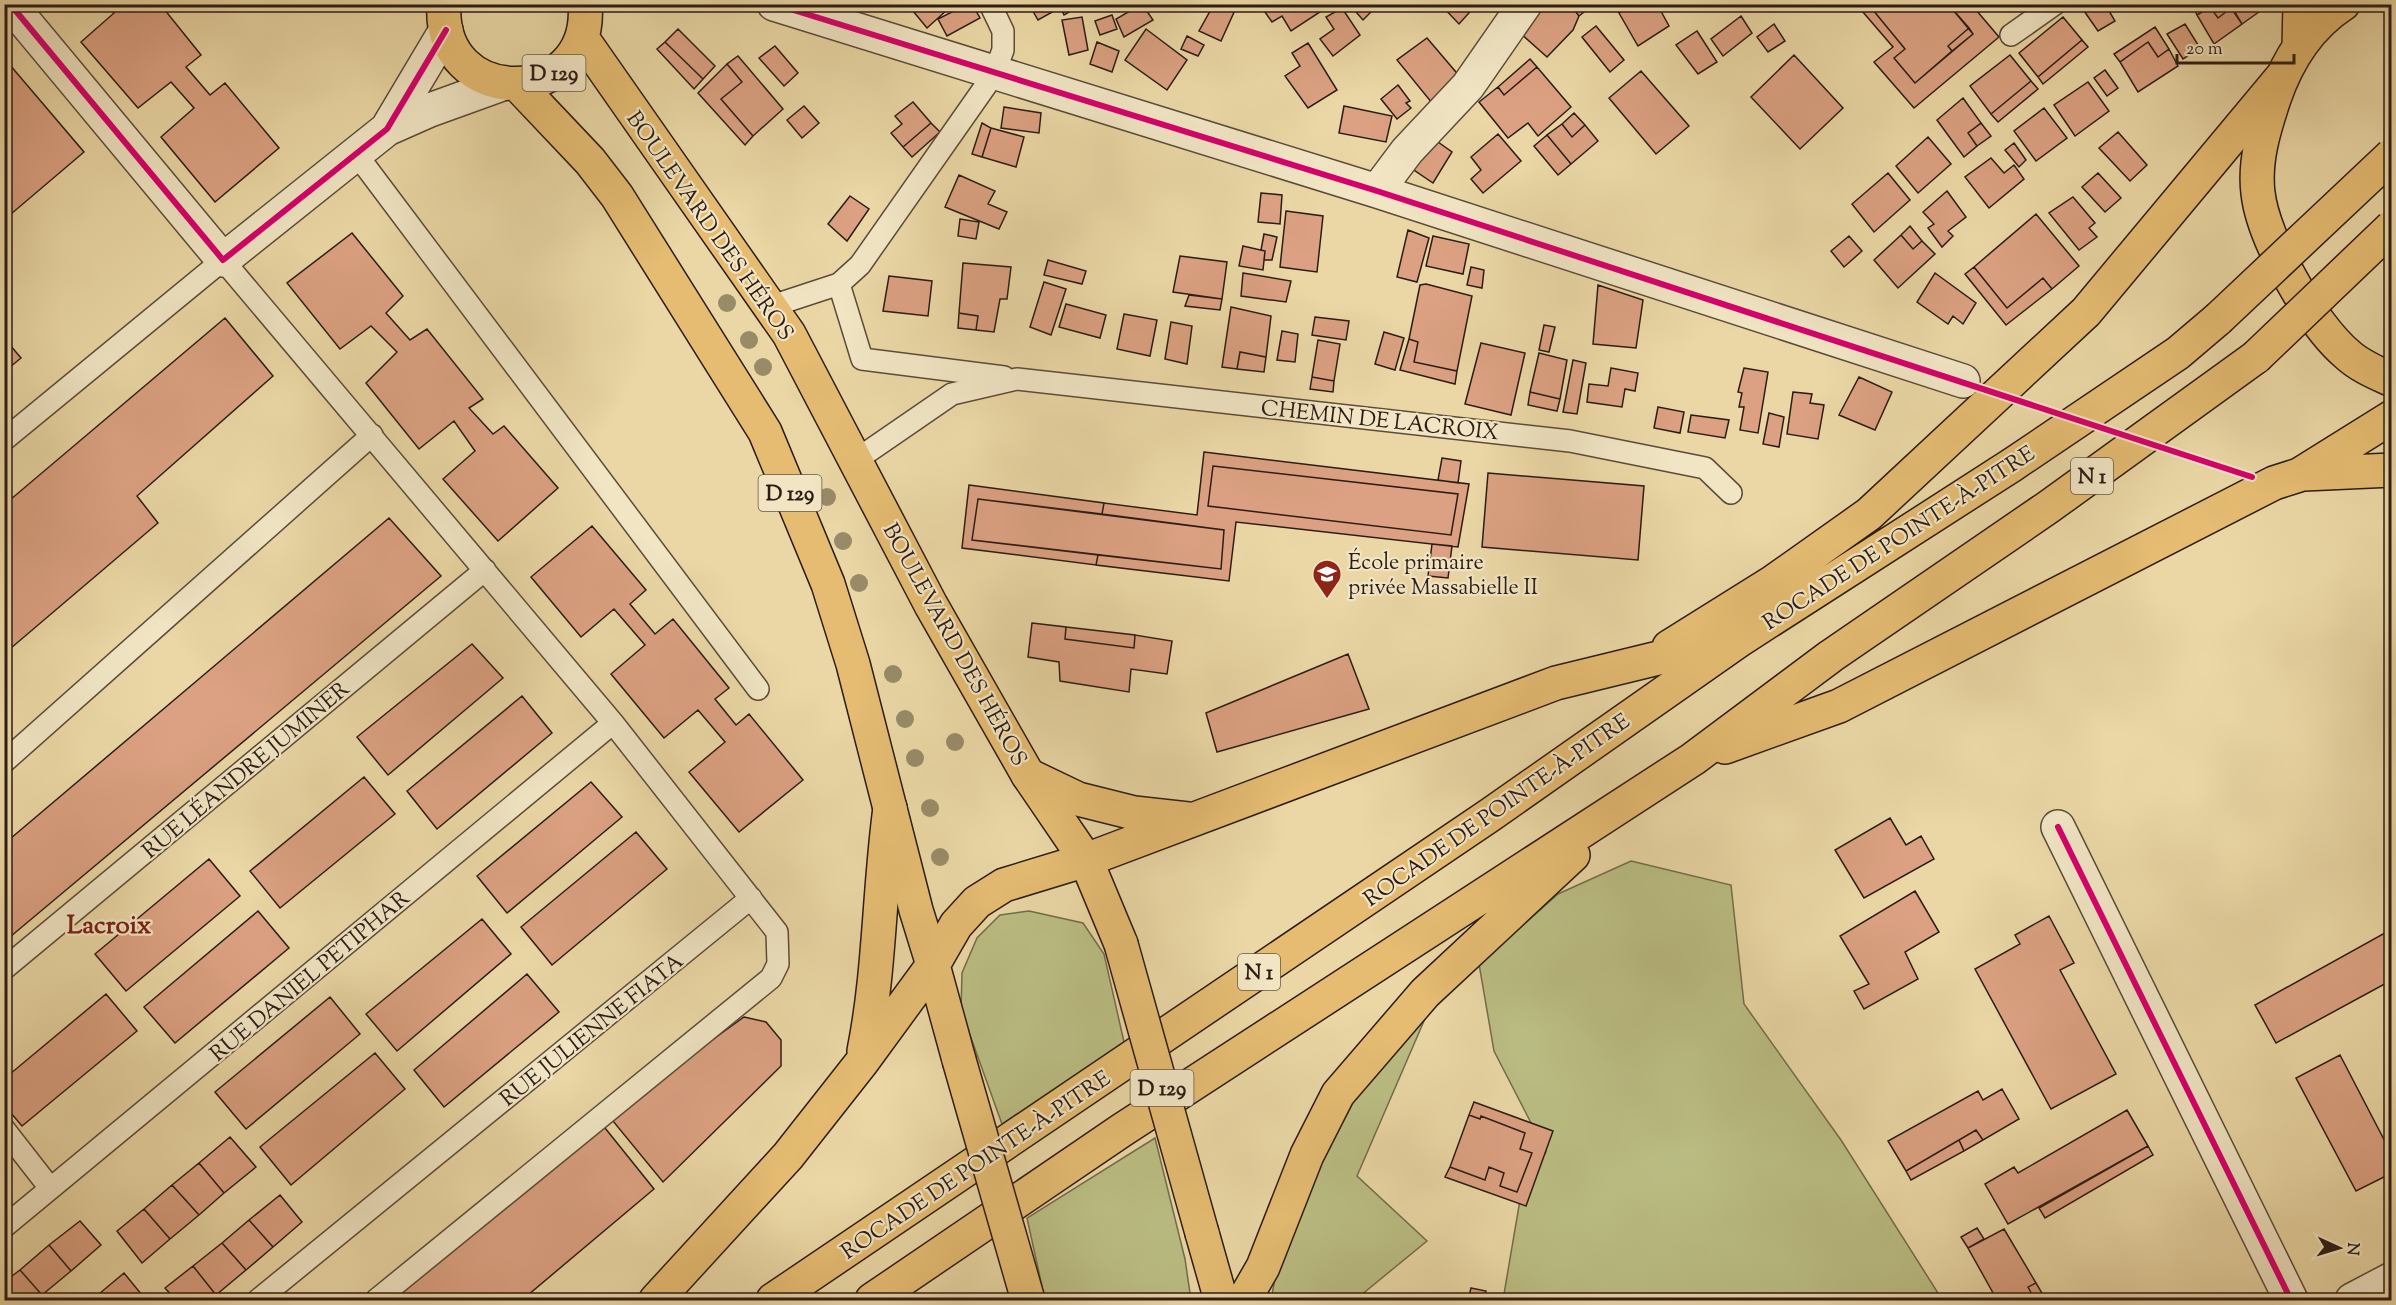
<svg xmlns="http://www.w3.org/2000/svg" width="2396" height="1305" font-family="'Sorts Mill Goudy',serif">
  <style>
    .green { fill: #babd83; stroke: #736c4c; stroke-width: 1.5 }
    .building { fill: #dba182; stroke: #2c1c16; stroke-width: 1.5; fill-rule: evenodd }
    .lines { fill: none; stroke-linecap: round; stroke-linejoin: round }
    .service-casing { stroke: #5c4b3a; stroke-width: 24 }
    .minor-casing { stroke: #5c4b3a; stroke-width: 36 }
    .primary-casing { stroke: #2c1c16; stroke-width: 36 }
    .trunk-casing { stroke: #2c1c16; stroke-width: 36 }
    .service { stroke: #f1e5c4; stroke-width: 21 }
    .minor { stroke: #f1e5c4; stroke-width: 33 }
    .primary { stroke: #e5bc72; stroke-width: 33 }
    .trunk { stroke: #e5bc72; stroke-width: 33 }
    .trunk-bridge-casing { stroke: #2c1c16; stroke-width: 36; stroke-linecap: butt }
    .trunk-bridge { stroke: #e5bc72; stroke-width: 33 }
    .cycleway-casing { stroke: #f1e5c4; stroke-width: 10 }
    .cycleway { stroke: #d6006c; stroke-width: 6 }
    .tree { fill: #998b68 }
    .labels { text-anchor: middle; stroke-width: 4.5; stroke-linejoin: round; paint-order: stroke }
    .shield { fill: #f1e5c4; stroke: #67584a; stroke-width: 1.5 }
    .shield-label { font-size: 21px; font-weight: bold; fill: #2c1c16 }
    .street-label { font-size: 22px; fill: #2c1c16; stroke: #f1e5c4 }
    .poi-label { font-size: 22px; fill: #2c1c16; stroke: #f1e5c4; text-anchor: start }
    .quarter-label { font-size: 26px; font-weight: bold; fill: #7a1f14; stroke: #f1e5c4 }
  </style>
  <rect width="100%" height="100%" fill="#ead7a5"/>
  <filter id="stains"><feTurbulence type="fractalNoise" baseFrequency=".00333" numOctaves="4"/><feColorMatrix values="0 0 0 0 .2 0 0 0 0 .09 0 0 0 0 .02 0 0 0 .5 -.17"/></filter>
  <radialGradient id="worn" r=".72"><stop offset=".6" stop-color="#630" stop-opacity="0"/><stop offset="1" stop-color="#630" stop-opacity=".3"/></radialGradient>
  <path class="green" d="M1631 861 1731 885 1744 1004 1841 1140 1938 1293 1940 1300H1503L1522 1188 1546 1152 1494 1051 1479 964 1558 894Z
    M1029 911 1083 923 1104 954 1124 1042 1002 1124 961 1010 962 973 977 938 1000 915Z
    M1427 1014 1357 1176 1427 1241 1355 1300H1271L1275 1278 1329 1121Z
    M1155 1138 1185 1259 1191 1300H1045L1027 1218Z"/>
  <path class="building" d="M107 4H160L201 55 186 67 210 95 225 83 279 148 215 202 161 137 194 108 171 82 138 108 81 42 114 13Z
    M921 4H941L947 10 927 28 913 11Z
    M948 4H972L980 18 947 36 938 19 952 12Z
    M1033 4H1053L1056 10 1038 20 1030 6Z
    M1059 4H1079L1080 6 1064 15Z
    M1092 4H1112L1095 11Z
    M1142 4 1153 20 1124 37 1116 19Z
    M1214 4H1224L1235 10 1221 41 1199 31Z
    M1332 4 1291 31 1282 16 1272 22 1260 5Z
    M1349 4H1379L1363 20Z
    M1440 4H1477L1459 24Z
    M1546 4H1570L1579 16 1573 30 1547 57 1520 33Z
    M1570 4H1594L1579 16Z
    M1613 4H1632L1619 13Z
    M1632 4H1657L1669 26 1638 46 1619 13Z
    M1856 4H1868L1905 49 1894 58 1915 83 1973 34 1948 4H1971L1999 37 1914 108 1874 62 1893 47Z
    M1868 4H1948L1969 28 1948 46 1952 51 1915 83 1894 58 1905 49Z
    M2086 4H2105L2115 21 2098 31 2082 8Z
    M2192 4H2230L2231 8 2218 18 2210 7 2197 15Z
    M2230 4H2270L2242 24Z
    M2210 7 2218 18 2231 8 2242 24 2214 44 2197 15Z
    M1342 8 1360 35 1333 56 1320 39 1334 29 1326 17Z
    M1112 15 1117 29 1100 35 1095 21Z
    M1741 16 1752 33 1723 56 1711 39Z
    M1082 17 1088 50 1069 55 1062 20Z
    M2063 17 2082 40 2038 77 2019 53Z
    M1774 24 1785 41 1768 52 1757 37Z
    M2185 24 2200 48 2183 59 2167 34Z
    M1596 26 1624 60 1610 72 1582 37Z
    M2155 27 2169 49 2158 57 2148 42 2120 62 2114 54Z
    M1969 28 1973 34 1952 51 1948 46Z
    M678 29 715 66 703 79 665 42Z
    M1146 29 1187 60 1167 90 1125 60Z
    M1697 31 1717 62 1698 74 1676 45Z
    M1187 36 1204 45 1198 56 1181 49Z
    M1427 38 1461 78 1432 103 1397 60Z
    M2082 40 2088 47 2043 84 2038 77Z
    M665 42 703 79 694 89 657 49Z
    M1097 42 1119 51 1112 72 1090 64Z
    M2148 42 2158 57 2169 49 2178 66 2138 92 2120 62Z
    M1308 43 1337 90 1308 108 1285 76 1300 66 1292 53Z
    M775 46 798 73 784 86 759 58Z
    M1794 55 1843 108 1800 149 1751 97Z
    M2010 55 2031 81 1991 114 1970 86Z
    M738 56 783 109 753 136 721 99 742 82 727 64Z
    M4 58 84 152 4 220Z
    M1530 59 1537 67 1504 95 1498 87Z
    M727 64 742 82 721 99 753 136 745 145 698 93Z
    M1537 67 1571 107 1538 136 1528 123 1508 138 1479 102 1498 87 1504 95Z
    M2105 70 2118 88 2107 96 2094 78Z
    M1641 71 1689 126 1656 154 1609 98Z
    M2031 81 2038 89 1998 122 1991 114Z
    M2088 82 2109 111 2075 136 2054 105Z
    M1398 85 1410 101 1406 103 1411 108 1397 119 1381 99Z
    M1963 98 1981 123 1968 133 1977 146 1964 157 1937 120Z
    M913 102 931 123 903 147 891 133 902 124 895 116Z
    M804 106 819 123 802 138 787 120Z
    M1344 106 1392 116 1386 142 1339 133Z
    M1004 107 1041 113 1039 133 1001 128Z
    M2044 108 2067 138 2036 161 2014 131Z
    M1574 113 1585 125 1572 137 1562 124Z
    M931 123 940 132 912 157 903 147Z
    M982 123 991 128 982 157 972 154Z
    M1981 123 1991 136 1977 146 1968 133Z
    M1562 124 1572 137 1585 125 1598 141 1571 164 1547 135Z
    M991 128 1024 137 1016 167 982 157Z
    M2118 132 2147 165 2130 181 2099 148Z
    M1498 134 1521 161 1483 193 1471 179 1481 170 1471 157Z
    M1547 135 1571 164 1558 175 1534 146Z
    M1431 137 1452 152 1433 183 1408 166Z
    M1928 137 1951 164 1918 193 1896 166Z
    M2014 143 2026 160 2019 167 2005 150Z
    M1991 158 2004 173 2014 165 2024 179 1989 208 1965 177Z
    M1888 173 1910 200 1874 232 1852 204Z
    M2098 173 2121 198 2105 212 2082 187Z
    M959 175 995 191 988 204 1007 212 999 229 945 207Z
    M1947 191 1966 217 1948 231 1953 236 1942 247 1928 228 1934 224 1923 212Z
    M1261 193 1282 195 1280 224 1258 222Z
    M850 196 869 209 847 241 828 224Z
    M2073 197 2095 223 2089 228 2097 237 2079 250 2049 213Z
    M1286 211 1323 216 1317 272 1280 267Z
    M2036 214 2079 266 2052 289 2043 278 2007 308 1974 267Z
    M960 219 979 222 976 239 958 236Z
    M1910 226 1922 241 1913 249 1901 235Z
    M1408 230 1429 238 1417 282 1397 277Z
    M352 233 403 296 386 313 410 340 427 329 483 399 469 408 493 434 504 426 558 488 498 541 443 479 475 451 454 421 419 449 366 383 397 352 371 326 340 349 287 283Z
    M1264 234 1277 237 1272 260H1264L1265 251 1261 250Z
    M1901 235 1913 249 1922 241 1935 254 1898 288 1874 260Z
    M1433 236 1469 244 1463 274 1426 266Z
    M1849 236 1862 251 1844 267 1831 251Z
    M1243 246 1265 251 1263 270 1239 266Z
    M1180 256 1227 262 1222 299 1173 292Z
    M1048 260 1086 271 1082 284 1044 275Z
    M963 263 1011 267 1007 299H1000L994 332 976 330 978 316 959 313Z
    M1471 267 1484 270 1482 288 1467 285Z
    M1974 267 2007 308 2043 278 2052 289 2006 325 1965 274Z
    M1243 273 1291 281 1286 302 1241 296Z
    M1935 273 1976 303 1963 324 1953 316 1948 324 1917 302Z
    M889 276 932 281 928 316 883 311Z
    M1044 282 1066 289 1051 335 1030 327Z
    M1426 284 1472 296 1457 371 1414 362 1418 342 1409 339 1420 285Z
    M1598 285 1643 300 1636 348 1593 344Z
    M1189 295 1222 299 1220 310 1185 306Z
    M1066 304 1106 315 1100 338 1059 327Z
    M1231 307 1271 316 1266 357 1240 352 1237 369 1222 367Z
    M959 313 978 316 976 330 958 328Z
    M1124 314 1157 320 1150 356 1117 349Z
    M1315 317 1349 321 1346 340 1312 335Z
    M225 318 273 376 137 496 158 523 4 654V505Z
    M1171 322 1192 326 1187 364 1165 359Z
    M1544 325 1555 327 1549 352 1539 350Z
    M1282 331 1298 334 1295 362 1277 360Z
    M1384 332 1404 338 1395 370 1375 364Z
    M4 338 21 358 4 372Z
    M1409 339 1418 342 1414 362 1457 371 1455 384 1400 370Z
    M1318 340 1340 344 1334 381 1312 377Z
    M1481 343 1525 353 1511 415 1465 404Z
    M1240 352 1266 357 1264 372 1237 369Z
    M1539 353 1567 360 1560 399 1530 392Z
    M1573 360 1586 363 1577 414 1563 412Z
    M1611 368 1638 373 1635 391 1625 389 1622 407 1587 402 1589 384 1608 386Z
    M1744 368 1768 372 1758 433 1740 430 1744 407H1739L1742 393 1738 392Z
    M1312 377 1334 381 1333 392 1310 389Z
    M1859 377 1892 392 1875 430 1839 415Z
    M1530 392 1560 399 1557 411 1528 405Z
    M1793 392 1812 394 1810 403 1824 405 1818 439 1787 434Z
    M1658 407 1684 412 1680 433 1654 428Z
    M1769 413 1784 417 1779 447 1763 444Z
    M1691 415 1729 420 1725 438 1688 432Z
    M1204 452 1469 484 1458 547 1236 522 1229 581 1096 565 1098 555 1221 569 1224 530 1102 514 1104 503 1197 515ZM1213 466 1458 494 1451 535 1208 506Z
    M1442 458 1461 461 1458 483 1438 480Z
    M1213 466 1458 494 1451 535 1208 506Z
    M1488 473 1644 486 1638 560 1482 547Z
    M969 485 1104 503 1102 514 978 499 972 540 1098 555 1096 565 962 548Z
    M978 499 1224 530 1221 569 972 540Z
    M389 518 441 576 4 942V844Z
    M592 526 646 590 630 604 655 634 673 619 729 688 715 699 736 725 749 714 803 780 739 832 689 772 725 742 698 710 664 738 611 674 645 645 614 609 581 637 531 577Z
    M1432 544 1452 546 1448 578 1428 576Z
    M1032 623 1066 627 1065 639 1134 648 1135 635 1172 641 1167 674 1131 669 1129 692 1060 681 1059 662 1028 657Z
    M1066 627 1135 635 1134 648 1065 639Z
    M472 644 503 678 388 775 357 737Z
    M1348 654 1369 709 1217 752 1206 713Z
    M522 696 552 733 437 829 407 791Z
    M364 777 395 814 280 908 250 871Z
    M591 782 622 817 507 913 477 876Z
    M1890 818 1906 845 1921 836 1934 859 1864 898 1835 850Z
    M636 832 667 869 552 965 521 927Z
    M209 859 240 896 126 991 95 954Z
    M1915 891 1939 932 1905 952 1918 979 1864 1009 1854 991 1869 984 1840 936Z
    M258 911 289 948 175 1043 144 1007Z
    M2049 916 2074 963 2060 970 2116 1074 2051 1109 1975 969 2020 944 2015 935Z
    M482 919 511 954 397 1051 366 1014Z
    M2392 929V980L2276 1043 2255 1005Z
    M527 974 559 1012 444 1107 414 1070Z
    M106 994 137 1031 22 1126 4 1105V1079Z
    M330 997 360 1034 246 1129 215 1092Z
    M744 1017 766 1022 781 1040V1066L663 1182 608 1115Z
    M375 1053 405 1089 291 1185 260 1147Z
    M2340 1055 2392 1155V1173L2356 1191 2296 1078Z
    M2002 1089 2019 1119 1983 1140 1976 1130 1906 1171 1888 1141 1978 1091 1983 1100Z
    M1474 1102 1553 1131 1526 1206 1445 1177 1450 1167 1485 1180 1489 1167 1504 1173 1500 1186 1517 1192 1532 1153 1520 1149 1525 1133 1481 1116 1480 1119 1469 1115Z
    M2127 1110 2148 1146 2008 1224 1985 1184 2014 1167 2018 1173Z
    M1469 1115 1480 1119 1481 1116 1525 1133 1520 1149 1532 1153 1517 1192 1500 1186 1504 1173 1489 1167 1485 1180 1450 1167Z
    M601 1123 654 1189 522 1300H392Z
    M1976 1130 1983 1140 1964 1151 1959 1140Z
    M230 1137 256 1167 224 1193 199 1163Z
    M1959 1140 1964 1151 1911 1180 1906 1171Z
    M2148 1146 2153 1155 2045 1218 2039 1208Z
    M199 1163 224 1193 199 1215 172 1185Z
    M172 1185 199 1215 170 1239 144 1209Z
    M280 1195 302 1222 273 1247 249 1220Z
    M144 1209 170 1239 142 1263 117 1231Z
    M249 1220 273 1247 246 1270 222 1243Z
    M80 1221 101 1245 71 1271 49 1245Z
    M1977 1228 1984 1239 1968 1248 1961 1237Z
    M2004 1229 2036 1283 2028 1287 2035 1300H1997L1968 1248Z
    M222 1243 246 1270 216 1295 193 1266Z
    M49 1245 71 1271 42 1295 20 1270Z
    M193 1266 216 1295 209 1300H176L165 1288Z
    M20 1270 42 1295 36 1300H4V1282Z
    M124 1273 146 1300H94L93 1299Z
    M2036 1283 2046 1300H2035L2028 1287Z
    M1471 1288 1486 1291 1484 1300H1468Z
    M1496 1295 1511 1297 1510 1300H1495Z"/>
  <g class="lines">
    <g class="service-casing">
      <path id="service" d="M2011 35 2055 4
        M357 155 758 689
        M839 284 862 359 1004 377
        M772 306 839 284 860 265 994 74 1003 50V31L990 4
        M4 440 223 260 613 723 777 932 778 964 771 978 376 1300
        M856 460 952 394 1017 379 1570 441 1705 468 1731 493
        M4 762 372 435
        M4 969 485 570
        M4 1129 50 1188
        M4 1227 613 723
        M258 1300 751 898"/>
    </g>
    <g class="minor-casing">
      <path id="minor" d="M10 4 223 260 387 129 446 30
        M774 4 1377 191 1963 381
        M387 129 430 110 502 84
        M1377 191 1407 151 1468 86 1525 4
        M2058 827 2291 1300
        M2352 1300 2392 1279"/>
    </g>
    <g class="primary-casing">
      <path id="primary" d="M444 4C437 111 594 109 585 4
        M2343 4C2309 26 2287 61 2274 99 2264 129 2254 161 2258 193 2263 239 2312 325 2348 355 2360 366 2377 373 2392 380
        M582 38 789 334 931 605 1028 775 1086 860
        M2299 47 2300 4
        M518 85 590 161 617 196 765 432 828 584 853 664 916 910 933 965"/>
    </g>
    <g class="trunk-casing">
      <path id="trunk" d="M2304 474 2392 470
        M1669 647 1773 582 1869 514 2086 312 2281 78
        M1725 747 1839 706 2274 483 2299 475 2392 417
        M1028 775 1078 799 1134 813 1188 819
        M1086 860 1121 944
        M933 965 959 1060
        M864 1051C880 971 879 889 890 808
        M1202 1233 1221 1300
        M656 1300 788 1156 862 1062 933 965 956 925 977 902 1004 885 1086 860 1556 683 1724 642
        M773 1300 1490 815 1741 639 2012 465 2178 353 2218 319
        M872 1300 1122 1130 1693 759 1831 656 2047 508 2256 357
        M1244 1300 1263 1267 1307 1155 1338 1094 1425 993 1573 855"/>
    </g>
    <use href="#service" class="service"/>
    <use href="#minor" class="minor"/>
    <use href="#primary" class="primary"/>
    <use href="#trunk" class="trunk"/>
    <g class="trunk-bridge-casing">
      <path id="trunk-bridge" d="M2218 319 2392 155
        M2256 357 2392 227
        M1121 944 1202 1233
        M959 1060 1028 1300"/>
    </g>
    <use href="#trunk-bridge" class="trunk-bridge"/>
    <g class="cycleway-casing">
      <path id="cycleway" d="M10 4 223 260 387 129 446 30
        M774 4 1377 191 2252 477
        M2058 827 2291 1300"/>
    </g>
    <use href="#cycleway" class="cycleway"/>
  </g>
  <g class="tree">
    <circle cx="727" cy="303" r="9"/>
    <circle cx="749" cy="340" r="9"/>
    <circle cx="763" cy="367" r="9"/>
    <circle cx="827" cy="497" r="9"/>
    <circle cx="843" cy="541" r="9"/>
    <circle cx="859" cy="583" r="9"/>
    <circle cx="893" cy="674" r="9"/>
    <circle cx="905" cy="719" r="9"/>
    <circle cx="955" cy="742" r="9"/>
    <circle cx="915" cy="758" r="9"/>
    <circle cx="930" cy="808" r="9"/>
    <circle cx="940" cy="857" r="9"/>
  </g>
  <defs>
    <g id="school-pin" transform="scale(1.5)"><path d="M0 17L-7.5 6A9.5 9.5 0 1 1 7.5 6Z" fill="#8f2418" stroke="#f1e5c4"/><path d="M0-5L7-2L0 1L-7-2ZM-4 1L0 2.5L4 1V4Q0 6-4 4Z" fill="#fff"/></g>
  </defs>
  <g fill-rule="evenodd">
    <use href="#school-pin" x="1327" y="574"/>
  </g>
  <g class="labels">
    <g class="shield">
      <rect x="522.5" y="55" width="63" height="36" rx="4.5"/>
      <rect x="2071" y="458" width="42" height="36" rx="4.5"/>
      <rect x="758.5" y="475" width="63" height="36" rx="4.5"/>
      <rect x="1238" y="954" width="42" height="36" rx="4.5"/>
      <rect x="1130.5" y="1070" width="63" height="36" rx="4.5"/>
    </g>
    <g class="shield-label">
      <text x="554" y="80">D 129</text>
      <text x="2092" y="483">N 1</text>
      <text x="790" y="500">D 129</text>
      <text x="1259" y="979">N 1</text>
      <text x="1162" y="1095">D 129</text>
    </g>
    <g class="street-label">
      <text transform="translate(711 225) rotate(55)" y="8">BOULEVARD DES HÉROS</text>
      <text transform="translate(1380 419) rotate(6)" y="8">CHEMIN DE LACROIX</text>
      <text transform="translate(1898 537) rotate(-33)" y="8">ROCADE DE POINTE-À-PITRE</text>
      <text transform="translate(956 644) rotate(61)" y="8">BOULEVARD DES HÉROS</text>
      <text transform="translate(245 769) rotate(-40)" y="8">RUE LÉANDRE JUMINER</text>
      <text transform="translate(1496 809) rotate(-35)" y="8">ROCADE DE POINTE-À-PITRE</text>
      <text transform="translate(309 975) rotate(-40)" y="8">RUE DANIEL PETIPHAR</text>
      <text transform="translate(591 1029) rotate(-39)" y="8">RUE JULIENNE FIATA</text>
      <text transform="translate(975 1164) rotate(-34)" y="8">ROCADE DE POINTE-À-PITRE</text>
    </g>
    <g class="poi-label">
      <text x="1348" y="569">École primaire<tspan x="1348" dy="25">privée Massabielle II</tspan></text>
    </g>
    <g class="quarter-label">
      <text x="109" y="933">Lacroix</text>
    </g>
  </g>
  <rect width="2396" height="1305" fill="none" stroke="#ead7a5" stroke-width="24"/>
  <rect x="6" y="6" width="2384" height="1293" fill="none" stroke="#2c1c16" stroke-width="3"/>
  <rect x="12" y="12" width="2372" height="1281" fill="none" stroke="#2c1c16" stroke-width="1.5"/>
  <g transform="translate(2339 1248) rotate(94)" stroke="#f1e5c4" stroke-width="4.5" paint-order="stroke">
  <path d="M0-4.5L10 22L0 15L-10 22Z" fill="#2c1c16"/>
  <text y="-9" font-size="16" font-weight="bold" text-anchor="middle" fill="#2c1c16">N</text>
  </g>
  <path d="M2177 54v9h117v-9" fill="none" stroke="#2c1c16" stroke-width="3"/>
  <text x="2186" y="54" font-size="18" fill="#2c1c16" stroke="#f1e5c4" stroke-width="4.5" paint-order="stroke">20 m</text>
  <rect width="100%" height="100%" filter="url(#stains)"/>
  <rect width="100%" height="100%" fill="url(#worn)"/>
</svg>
